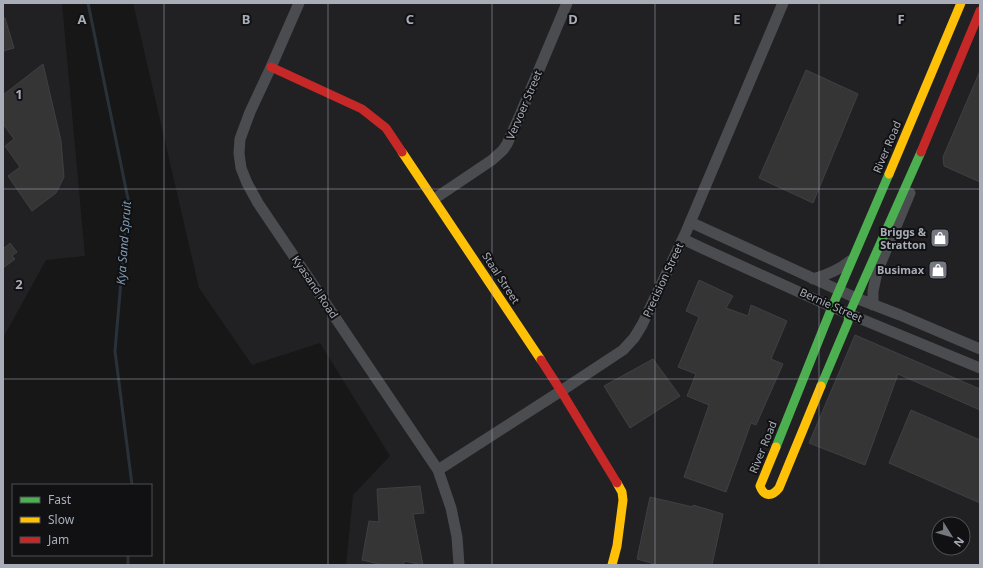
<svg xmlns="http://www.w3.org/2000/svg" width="983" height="568" font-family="'Noto Sans',sans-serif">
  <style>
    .built { fill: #212123; fill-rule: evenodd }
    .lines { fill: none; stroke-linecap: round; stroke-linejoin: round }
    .stream { stroke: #2a3239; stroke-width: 3 }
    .building { fill: #353536; stroke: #3f4043 }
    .street { stroke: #4b4c50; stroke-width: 11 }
    .fast { stroke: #4caf50; stroke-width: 9 }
    .slow { stroke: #ffc107; stroke-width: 9 }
    .jam { stroke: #c62828; stroke-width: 9 }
    .grid { fill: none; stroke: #a8adb8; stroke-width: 1; stroke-opacity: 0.55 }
    .labels { text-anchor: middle; stroke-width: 4; stroke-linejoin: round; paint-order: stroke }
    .street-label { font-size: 11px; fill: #a8adb8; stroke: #111113 }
    .poi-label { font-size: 11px; font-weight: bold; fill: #a8adb8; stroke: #111113; text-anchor: end }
    .water-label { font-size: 12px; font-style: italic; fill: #7f9bb3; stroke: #111113 }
    .grid-label { font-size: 13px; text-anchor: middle; font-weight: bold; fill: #a8adb8; stroke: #111113; stroke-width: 4; stroke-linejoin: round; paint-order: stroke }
  </style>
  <rect width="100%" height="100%" fill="#171717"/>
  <path class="built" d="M3 3H62L85 256 46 260 3 338Z
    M133 3H980V565H346L353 495 390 456 320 343 252 365 199 288ZM939 524H963V548H939Z"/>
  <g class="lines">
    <path class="stream" d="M88 3 128 199 115 351 132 485
      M128 565V555"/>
  </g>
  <path class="building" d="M3 18H5L14 48 3 51Z
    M43 64 61 141 64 177 56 193 32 211 8 176 20 167 5 146 14 139 3 124V95Z
    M806 70 858 94 813 203 759 178Z
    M980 71V182L944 166 943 157Z
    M10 243 17 252 12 256 15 259 3 268V249Z
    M699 280 733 296 726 308 748 316 751 305 787 321 771 359 783 364 756 425 751 423 726 492 684 477 709 405 687 396 696 374 678 367 699 317 686 311Z
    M855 335 980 389V410L898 374 865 465 809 443Z
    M653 359 680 396 630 428 604 386Z
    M911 410 980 440V503L889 463Z
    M420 486 424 513 413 514 423 565 404 561V565H383L362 560 369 521 379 522 377 489Z
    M650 497 693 507V505L723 514 712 565H658L637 559Z"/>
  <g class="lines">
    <path class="street" d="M299 3 271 67 250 112 240 139 239 153 241 168 247 183 258 203 438 470 451 508 457 537 459 565
      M434 199 492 160 503 150 507 144 520 115 567 3
      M690 222 856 298 900 315 980 349
      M683 239 704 249 832 307 980 368
      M813 279C827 275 839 270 850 261
      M873 305V291L877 272 910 193
      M438 470 561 391 623 350 634 338 642 325 686 232 783 3"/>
    <path class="fast" d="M821 386 848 322 849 314 921 152
      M776 447 832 307 889 174"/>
    <path class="slow" d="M402 152 541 360
      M889 174 961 3
      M776 447 760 486C764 497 772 497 779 488L821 386
      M612 565 617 546 623 500 622 492 617 483"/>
    <path class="jam" d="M271 67 362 109 386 128 402 152
      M921 152 980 11
      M541 360 561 391 617 483"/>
  </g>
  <path class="grid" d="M164 3V565M328 3V565M492 3V565M655 3V565M819 3V565M3 189H980M3 379H980"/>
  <defs>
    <g id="shop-square" transform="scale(1)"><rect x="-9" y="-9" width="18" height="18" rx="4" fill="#757880" stroke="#111113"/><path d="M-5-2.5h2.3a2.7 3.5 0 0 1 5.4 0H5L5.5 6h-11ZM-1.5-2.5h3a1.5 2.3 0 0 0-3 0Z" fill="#fff"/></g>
  </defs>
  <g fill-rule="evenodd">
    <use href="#shop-square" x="940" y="238"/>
    <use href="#shop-square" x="938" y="270"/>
  </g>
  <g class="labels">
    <g class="street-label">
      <text transform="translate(524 105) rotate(-67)" y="4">Vervoer Street</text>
      <text transform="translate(887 147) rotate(-67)" y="4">River Road</text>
      <text transform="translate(501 278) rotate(57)" y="4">Staal Street</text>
      <text transform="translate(663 280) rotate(-65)" y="4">Precision Street</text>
      <text transform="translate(315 287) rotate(56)" y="4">Kyasand Road</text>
      <text transform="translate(831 305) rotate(24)" y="4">Bernie Street</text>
      <text transform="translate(763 447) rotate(-68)" y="4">River Road</text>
    </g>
    <g class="poi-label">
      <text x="926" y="236">Briggs &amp;<tspan x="926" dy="13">Stratton</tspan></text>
      <text x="924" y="274">Busimax</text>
    </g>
    <g class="water-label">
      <text transform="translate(124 243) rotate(-86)" y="4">Kya Sand Spruit</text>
    </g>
  </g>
  <g class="grid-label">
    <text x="82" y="24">A</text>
    <text x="246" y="24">B</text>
    <text x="410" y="24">C</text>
    <text x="573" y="24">D</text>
    <text x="737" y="24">E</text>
    <text x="901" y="24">F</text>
    <text x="19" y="99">1</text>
    <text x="19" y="289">2</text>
  </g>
  <rect width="983" height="568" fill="none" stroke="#a8adb8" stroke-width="8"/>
  <rect x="12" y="484" width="140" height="72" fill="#111113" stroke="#4d4f55"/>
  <rect x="20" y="497" width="20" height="6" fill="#4caf50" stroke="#4d4f55"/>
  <text x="48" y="504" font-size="12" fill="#a8adb8">Fast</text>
  <rect x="20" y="517" width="20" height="6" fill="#ffc107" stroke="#4d4f55"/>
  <text x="48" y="524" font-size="12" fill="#a8adb8">Slow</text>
  <rect x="20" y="537" width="20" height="6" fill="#c62828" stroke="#4d4f55"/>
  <text x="48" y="544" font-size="12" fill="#a8adb8">Jam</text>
  <g transform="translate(951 536) rotate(127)"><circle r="19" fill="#111113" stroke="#4d4f55"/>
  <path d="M0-3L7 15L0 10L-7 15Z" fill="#757880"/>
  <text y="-6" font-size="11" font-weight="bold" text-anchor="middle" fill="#a8adb8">N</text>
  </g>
</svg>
